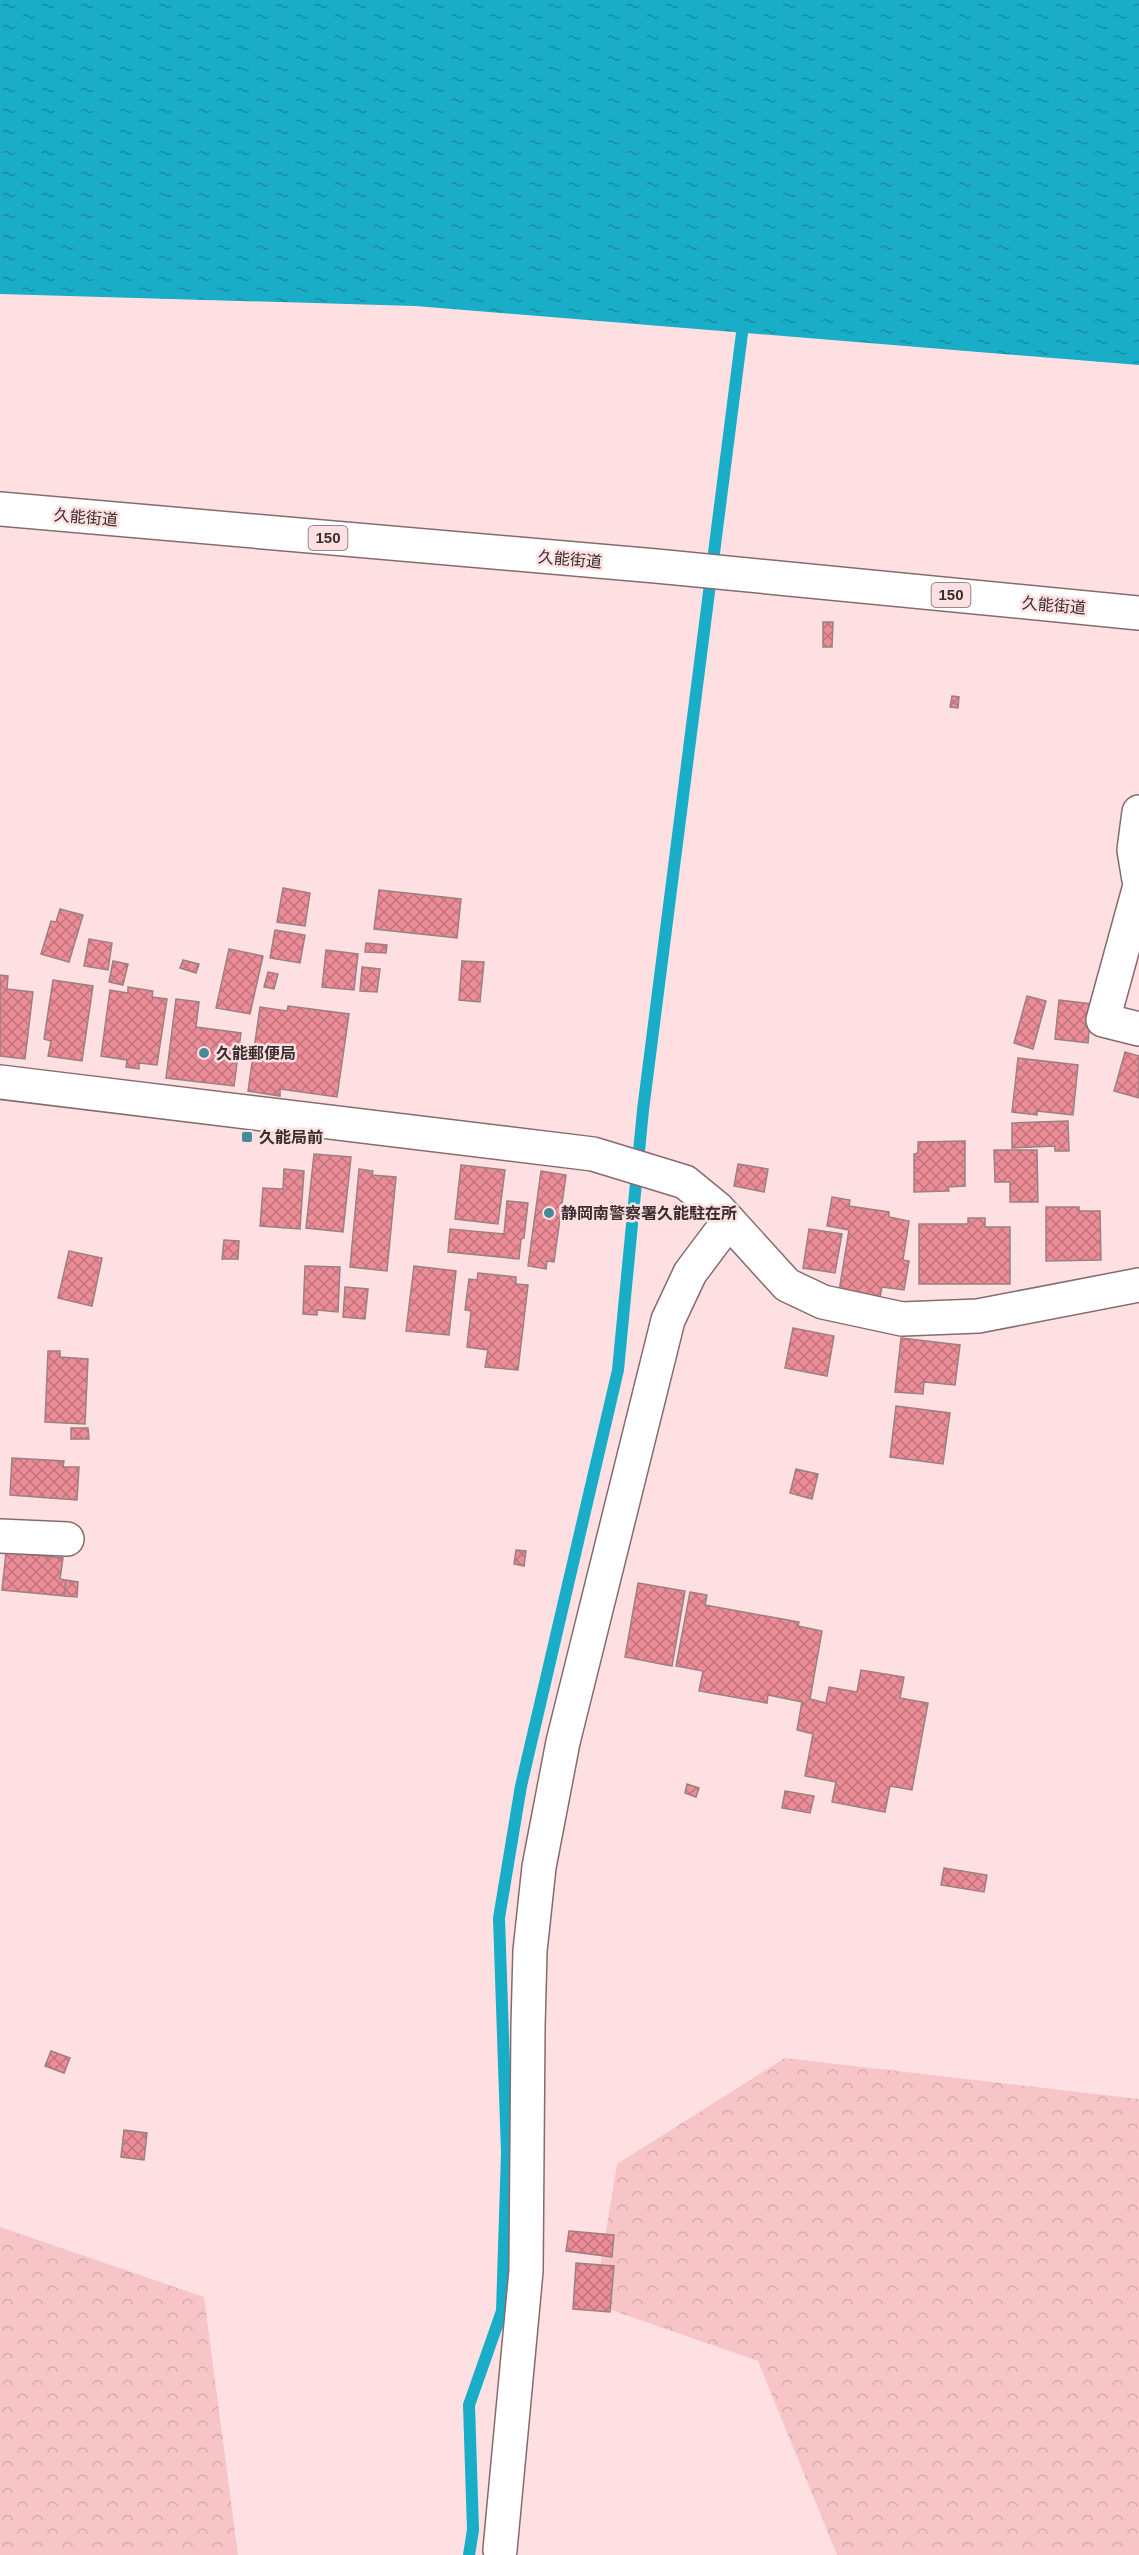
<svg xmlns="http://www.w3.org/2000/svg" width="1139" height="2555" font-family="Arial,'Noto Sans JP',sans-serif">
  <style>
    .forest { fill: url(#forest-crowns) }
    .water { fill: url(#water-ripples) }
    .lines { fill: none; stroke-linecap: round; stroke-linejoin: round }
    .stream { stroke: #19adc8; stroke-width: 12 }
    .building { fill: url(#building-cross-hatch); stroke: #9b8082; stroke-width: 1.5 }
    .minor-casing { stroke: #856b6d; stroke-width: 36 }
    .highway-casing { stroke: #856b6d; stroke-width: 36 }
    .minor { stroke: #fff; stroke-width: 33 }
    .highway { stroke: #fff; stroke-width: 33 }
    .poi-dot { fill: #468999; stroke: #ffe0e2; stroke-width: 2 }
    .labels { text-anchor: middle; stroke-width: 5; stroke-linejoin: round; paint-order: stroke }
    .shield { fill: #ffe0e2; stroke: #746365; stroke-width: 1.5 }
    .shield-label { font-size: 15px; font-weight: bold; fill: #392e2f }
    .street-label { font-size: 16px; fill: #392e2f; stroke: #ffe0e2 }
    .poi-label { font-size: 16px; font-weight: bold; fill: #392e2f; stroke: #ffe0e2; text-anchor: start }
  </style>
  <defs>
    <pattern id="forest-crowns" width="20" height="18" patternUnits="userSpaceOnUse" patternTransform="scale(1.5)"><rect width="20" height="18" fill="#f7c5c8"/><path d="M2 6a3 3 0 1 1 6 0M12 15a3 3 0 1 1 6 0" fill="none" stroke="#d4aaac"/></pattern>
    <pattern id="water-ripples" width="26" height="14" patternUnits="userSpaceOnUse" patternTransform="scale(1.5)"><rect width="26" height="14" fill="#19adc8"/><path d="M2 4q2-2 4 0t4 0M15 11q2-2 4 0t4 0" fill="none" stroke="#178da3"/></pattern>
    <pattern id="building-cross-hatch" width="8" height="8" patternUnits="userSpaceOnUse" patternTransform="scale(1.5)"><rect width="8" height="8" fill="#ec8c96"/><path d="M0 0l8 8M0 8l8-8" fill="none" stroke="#c0737b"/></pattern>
  </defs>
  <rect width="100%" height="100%" fill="#ffe0e2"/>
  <path class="forest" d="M785 2058 1139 2099V2555H837L758 2361 594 2304 617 2164Z
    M0 2227 204 2297 238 2555H0Z"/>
  <path class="water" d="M0 0H1139V365L415 306 0 294Z"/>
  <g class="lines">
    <path class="stream" d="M469 2555 473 2530 469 2405 502 2311 507 2153 499 1918 521 1786 618 1370 643 1110 742 333"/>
  </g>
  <path class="building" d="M823 622H833L832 647H823Z
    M952 696 959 697 958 708 950 707Z
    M283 888 310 893 305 926 277 922Z
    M379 890 461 899 457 938 374 929Z
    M60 909 83 915 69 962 41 954 51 921 56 922Z
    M275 930 305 935 300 963 270 958Z
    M89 939 112 943 108 970 84 966Z
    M366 943 387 945 386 953 365 952Z
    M229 949 263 956 250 1014 216 1008Z
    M326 950 358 954 354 990 322 987Z
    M183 960 199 964 196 973 180 968Z
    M113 961 128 964 123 985 109 982Z
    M462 961 484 962 480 1002 459 1000Z
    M362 967 380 969 377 992 360 991Z
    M268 972 278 974 274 989 264 987Z
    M0 975 8 976 7 989 33 992 25 1059 0 1056Z
    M53 980 93 986 82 1061 48 1056 51 1041 44 1039Z
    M128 987 153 991 152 997 167 999 157 1065 139 1063V1069L126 1067 127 1060 101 1056 110 990 128 993Z
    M1027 996 1046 1001 1033 1049 1014 1043Z
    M176 999 199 1002 196 1027 241 1033 234 1086 166 1078Z
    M1059 1000 1092 1004 1088 1043 1055 1039Z
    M288 1006 349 1014 337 1097 280 1089V1096L248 1091 260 1007 287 1011Z
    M1125 1052 1139 1056V1098L1114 1091Z
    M1018 1058 1078 1065 1073 1115 1037 1111V1115L1012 1112Z
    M1068 1121 1069 1151H1055V1146L1012 1148V1123Z
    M965 1141V1186L948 1187 949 1191 914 1192V1154L918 1153V1142Z
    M994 1150H1037L1038 1202H1010V1182H995Z
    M314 1154 351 1157 343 1232 306 1228Z
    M738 1164 768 1169 764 1192 734 1186Z
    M461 1165 505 1170 498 1224 455 1219Z
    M284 1169 304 1171 300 1229 260 1226 263 1188 283 1189Z
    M359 1169 373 1171 372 1175 396 1177 387 1271 350 1267Z
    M541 1171 566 1175 554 1262 547 1261 546 1269 528 1266Z
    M832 1197 850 1200 849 1206 889 1212V1217L909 1221 903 1260 909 1261 904 1290 882 1287 880 1297 839 1291 849 1230 827 1226Z
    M507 1201 528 1203 524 1238 521 1239 519 1259 448 1252 450 1229 504 1234Z
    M1046 1207H1079V1211H1100L1101 1260 1046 1261Z
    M968 1218H985V1227H1010V1284H919V1224H968Z
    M809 1229 842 1234 835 1273 803 1268Z
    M224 1240 239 1241 238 1259H222Z
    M69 1251 102 1258 92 1306 58 1298Z
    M305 1266 340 1267 338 1312 317 1310V1315L303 1314Z
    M414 1266 456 1271 449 1335 406 1331Z
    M478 1273 516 1277V1284L528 1285 518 1370 485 1367 488 1350 467 1347 471 1311 465 1310 469 1279 477 1280Z
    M345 1287 368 1289 365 1319 343 1317Z
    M793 1328 834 1336 827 1376 785 1368Z
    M901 1338 960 1345 955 1385 924 1382 923 1394 895 1392Z
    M48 1351H60V1357L88 1359 85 1424 45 1422Z
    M896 1406 950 1413 943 1464 890 1457Z
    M71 1428H88L89 1439H71Z
    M12 1458 64 1461 63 1467H79L77 1500 10 1495Z
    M796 1469 818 1474 812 1499 790 1493Z
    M516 1550 526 1551 524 1566 514 1564Z
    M6 1552 63 1558 60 1579 66 1580 64 1596 2 1590Z
    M66 1580 78 1582 77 1597 64 1596Z
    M638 1583 685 1591 672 1666 625 1657Z
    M690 1592 707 1595 705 1605 799 1622 798 1626 822 1631 810 1699 826 1703 829 1687 857 1692 861 1670 904 1677 900 1698 928 1703 912 1790 890 1786 885 1812 832 1802 836 1782 805 1776 813 1734 797 1730 802 1702 768 1695 767 1703 699 1691 703 1671 676 1666Z
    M687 1784 699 1788 696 1797 685 1793Z
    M785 1791 814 1796 810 1813 782 1808Z
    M944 1868 987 1875 984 1892 941 1885Z
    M51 2051 70 2058 64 2073 45 2066Z
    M124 2130 147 2133 144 2160 121 2157Z
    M569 2231 614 2235 612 2257 566 2251Z
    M576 2263 614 2266 610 2312 573 2309Z"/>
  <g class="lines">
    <g class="minor-casing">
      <path id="minor" d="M1139 812 1134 850 1139 880
        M1139 889 1103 1020 1139 1029
        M0 1082 593 1154 685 1182 718 1209 787 1285 823 1302 902 1319 978 1316 1139 1285
        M0 1536 67 1539
        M500 2550 526 2271 528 2027 530 1951 539 1867 563 1742 668 1320 690 1273 729 1221"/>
    </g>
    <g class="highway-casing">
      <path id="highway" d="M0 509 656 566 1139 613"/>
    </g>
    <use href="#minor" class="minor"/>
    <use href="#highway" class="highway"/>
  </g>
  <g class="poi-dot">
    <circle cx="204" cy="1053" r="6"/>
    <rect x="241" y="1131" width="12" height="12" rx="3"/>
    <circle cx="549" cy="1213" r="6"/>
  </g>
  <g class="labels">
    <g class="shield">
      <rect x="308.5" y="526" width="39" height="24" rx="4.5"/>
      <rect x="931.5" y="583" width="39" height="24" rx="4.5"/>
    </g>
    <g class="shield-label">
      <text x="328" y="543">150</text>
      <text x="951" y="600">150</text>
    </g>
    <g class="street-label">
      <text transform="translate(86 517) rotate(5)" y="6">久能街道</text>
      <text transform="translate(570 559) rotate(5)" y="6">久能街道</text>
      <text transform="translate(1054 605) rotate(5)" y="6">久能街道</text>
    </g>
    <g class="poi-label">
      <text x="216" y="1059">久能郵便局</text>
      <text x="259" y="1143">久能局前</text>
      <text x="561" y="1219">静岡南警察署久能駐在所</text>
    </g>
  </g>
</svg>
